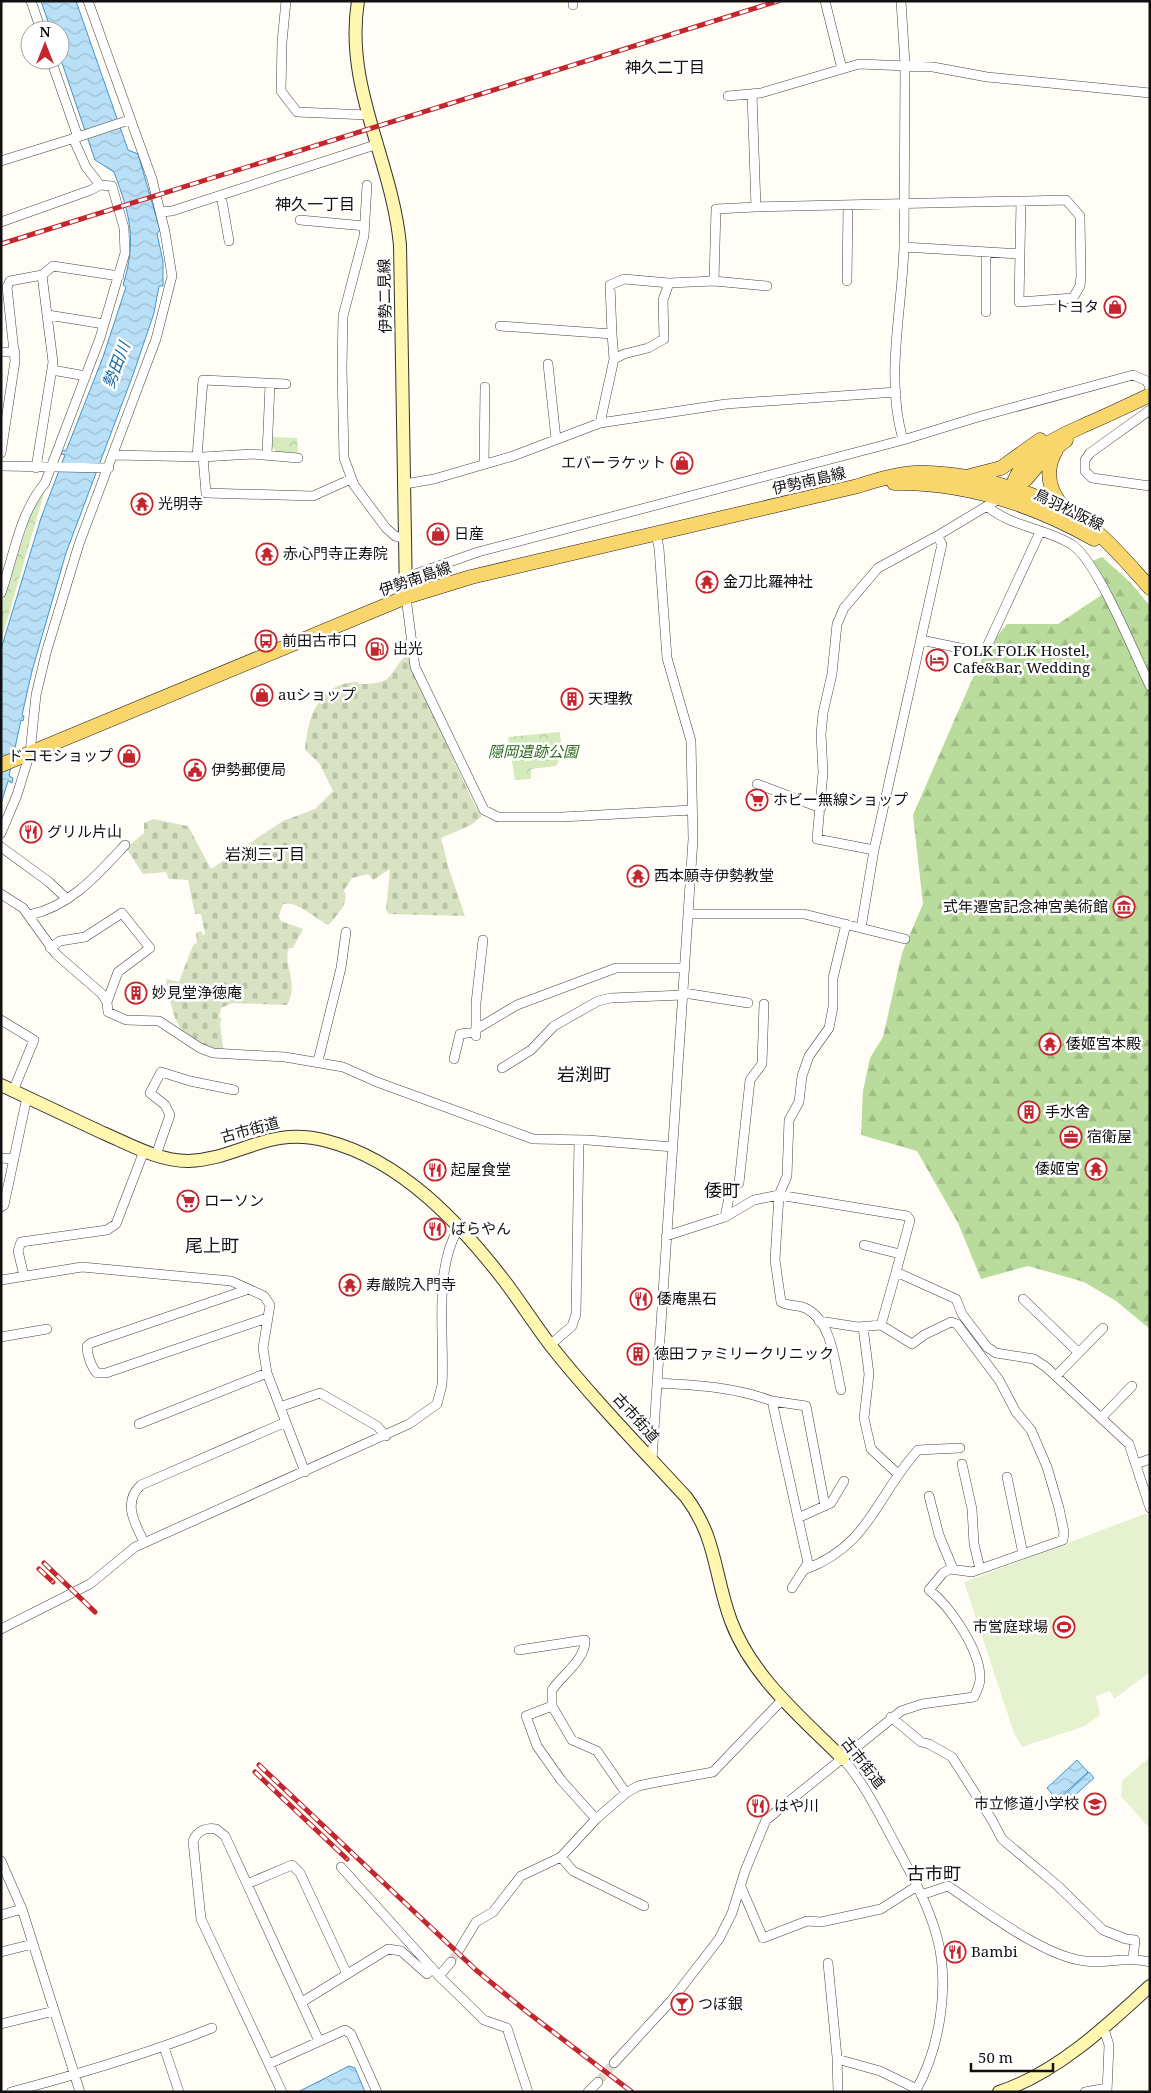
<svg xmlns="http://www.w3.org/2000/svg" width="1151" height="2093" font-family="'Noto Serif','Noto Sans JP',serif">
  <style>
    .forest { fill: url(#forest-firs) }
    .cemetery { fill: url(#cemetery-stones) }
    .park { fill: url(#park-crowns) }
    .pitch { fill: #e6f2cf }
    .water { fill: url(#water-waves); stroke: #3f96cf }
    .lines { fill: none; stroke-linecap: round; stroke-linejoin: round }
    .street-tunnel { stroke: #dbdad3; stroke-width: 9; stroke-dasharray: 9 4.5; stroke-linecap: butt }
    .street-casing { stroke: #444; stroke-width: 10 }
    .secondary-casing { stroke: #333; stroke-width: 14 }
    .primary-casing { stroke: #222; stroke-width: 15 }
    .street { stroke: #fff; stroke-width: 9 }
    .secondary { stroke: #fff6b0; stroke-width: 12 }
    .primary { stroke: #f9d66b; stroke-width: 14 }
    .rail-casing { stroke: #c4262e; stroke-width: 5 }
    .rail { stroke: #fff; stroke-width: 3; stroke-dasharray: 9; stroke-linecap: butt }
    .labels { text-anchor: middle; stroke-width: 5; stroke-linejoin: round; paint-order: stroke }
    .street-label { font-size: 15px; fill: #111; stroke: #fff }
    .poi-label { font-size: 15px; fill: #111; stroke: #fff; text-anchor: start }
    .park-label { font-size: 15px; font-style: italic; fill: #2f6b1f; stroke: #fff }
    .neighbourhood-label { font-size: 16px; fill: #111; stroke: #fff }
    .water-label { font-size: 16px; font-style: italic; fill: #1768a6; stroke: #fff }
    .quarter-label { font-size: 18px; fill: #111; stroke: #fff }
  </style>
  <defs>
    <pattern id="forest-firs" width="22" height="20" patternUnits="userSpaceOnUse" patternTransform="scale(1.25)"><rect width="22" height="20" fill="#b9dc9c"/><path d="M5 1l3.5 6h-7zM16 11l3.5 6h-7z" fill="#9ebc85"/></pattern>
    <pattern id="cemetery-stones" width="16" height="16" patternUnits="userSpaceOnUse" patternTransform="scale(1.25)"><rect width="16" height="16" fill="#d9e3c4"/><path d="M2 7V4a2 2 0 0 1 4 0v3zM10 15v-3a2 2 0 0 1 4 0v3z" fill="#b9c2a7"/></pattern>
    <pattern id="park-crowns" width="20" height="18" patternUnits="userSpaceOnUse" patternTransform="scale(1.25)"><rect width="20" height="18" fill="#d5ebbd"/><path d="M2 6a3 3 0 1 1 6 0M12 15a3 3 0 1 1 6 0" fill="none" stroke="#b6c8a1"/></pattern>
    <pattern id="water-waves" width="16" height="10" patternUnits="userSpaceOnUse" patternTransform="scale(1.25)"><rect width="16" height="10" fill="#b9e0f7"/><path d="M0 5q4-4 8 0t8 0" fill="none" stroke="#9ebfd3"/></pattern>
  </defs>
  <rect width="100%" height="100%" fill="#fffdf5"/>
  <path class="forest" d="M1102 557 1130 582 1150 606V1329L1116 1301 1084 1282 1028 1266 981 1279 958 1223 917 1151 861 1135 863 1091 870 1058 883 1037 902 953 923 904 913 815 978 666 989 647 1007 624H1058L1103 594 1087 563Z"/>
  <path class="cemetery" d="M408 655 413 671 475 806 482 816 471 825 441 838 448 866 465 916 389 914 386 910 390 869 373 880 368 874 352 878 344 890C350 904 337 914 329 925 315 919 297 900 283 904L279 916 281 921 303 929 293 948H289C282 968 300 980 287 1005L232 1003 221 1008 219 1017 222 1019 220 1023 223 1049C177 1047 173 1017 166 979L179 982 193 945 197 943 196 933 201 931 203 935 205 934 201 914H195L188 880 169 879 166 872 143 874 126 848 144 833V823L153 819 188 826 211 869 283 821 315 809 333 791 319 763 305 750C308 716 318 683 358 682L359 684C368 684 384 684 390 676 396 669 400 659 408 655Z"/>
  <path class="park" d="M273 437 297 438 298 453 277 452 272 447Z
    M45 490 1 641V606L31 513 36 502Z
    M560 732 562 756 556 766 531 769V779L515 780 508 737Z"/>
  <path class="pitch" d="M1147 1513 1150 1522V1672L1114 1699 1110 1691 1096 1696 1100 1715 1085 1726 1022 1747 1014 1733 964 1582Z
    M1150 1757V1829L1121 1796 1122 1781Z"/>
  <path class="water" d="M41 1H76L128 150 138 154 160 230 157 234 163 261V286H159L154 313 134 372 66 553 32 671 22 715 24 716 23 721 21 720 9 776 13 778 12 783 8 781 1 804V649L41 518 65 455 61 454 62 450 66 451 103 357 126 287 123 285C137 240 130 215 114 172L95 160 60 57V30H51Z
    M1077 1760 1088 1772 1057 1800 1047 1788Z
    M1089 1772 1094 1778 1063 1806 1058 1801Z
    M349 2066 355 2068 365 2092H298Z"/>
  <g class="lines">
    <path class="street-tunnel" d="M451 1962 459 1950
      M598 2082 614 2063"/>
    <g class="street-casing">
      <path id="street" d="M31 1 41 30
        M286 1 282 42 281 91 297 112 368 115
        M825 1 842 69
        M901 1 905 64 904 247C902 312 885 377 903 440
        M573 5V1
        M752 94 756 207
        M728 96 761 93 859 64 933 67 987 77 1150 93
        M78 137 129 120
        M1 161 78 137 51 60
        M367 185 364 236 343 316 342 369 344 458 354 485 386 528 395 536 405 539
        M221 195 229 241
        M160 212 172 211 378 144
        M300 220 365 226
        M1 222 91 190 100 185 86 167 73 138
        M904 247 1020 254
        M714 281 767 286
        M847 281 848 205
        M986 312V252
        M48 315 104 324
        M500 326 612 334 614 359
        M612 334 610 285 624 279 669 283
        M1 352H15
        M548 364 556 439
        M52 370 86 376
        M1150 410 1090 453 1085 460V471L1092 478 1150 486
        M600 423 614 359 624 354 648 348 664 339 663 300 669 283 714 281 716 209 756 207 1066 200 1080 216 1081 276 1080 286 1073 298 1019 302 1021 201
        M1 453 15 361 7 287 10 281 42 275
        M267 454 270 384
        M114 455 203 457 206 493 313 496 351 479
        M197 457 203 380 286 384
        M203 457 252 454 298 458
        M484 464 485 387
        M1 466 109 468
        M36 468 53 362 42 275 53 266 119 276
        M405 484 434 479 513 456 600 423 726 404 896 392
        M988 507C1012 527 1045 528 1071 544 1096 558 1136 657 1150 686
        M407 577 478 552 903 440 978 417 1133 375 1147 381 1150 388
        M1 593C14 556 19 514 45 483L100 338 125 253 124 228 112 186 100 185
        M406 597 415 667 484 810 498 817H562L692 810
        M921 640 984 653 1040 532
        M757 784 821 808
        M1 833 17 795 30 753 36 695 46 653 79 544 156 339 172 276 165 232 152 179 88 1
        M1 847 49 882 67 899
        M874 850 817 839 823 772 821 734 823 713 832 674 837 624 844 608 878 568 937 536
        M1 894 23 908 56 954 102 994 107 1002 108 1012 126 1020 159 1021 200 1048 213 1053 285 1057 343 1067 377 1082 533 1139 588 1140 673 1147
        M689 914H804L905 939
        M29 915C70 907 98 874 125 845
        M861 928 874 850 942 544 937 536 1002 497
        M50 948 60 941 85 937 122 913 150 948 118 972 107 1002
        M684 993 748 1003
        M1 1020 34 1040 13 1091
        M475 1030 517 1005 616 968H685
        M476 1036V1003L483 940
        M454 1059 460 1034 476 1032
        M318 1061 341 968 346 932
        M502 1068 531 1050 554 1026 598 1001 611 998 683 995
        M156 1155 170 1115 165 1105 150 1093 161 1072 190 1081 234 1090
        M1 1158 14 1159
        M1 1207 4 1205 27 1097
        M725 1217 731 1188 739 1183 750 1080 762 1064 764 1004
        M666 1236 725 1217 754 1200 779 1195 907 1216 910 1220 896 1272 956 1299 962 1314 987 1347 996 1353 1034 1359 1046 1367 1129 1444 1150 1508
        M864 1245 900 1254
        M24 1276 18 1251 21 1242 107 1230 116 1224 144 1151
        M1 1280 82 1267 231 1281 264 1296 270 1305 263 1348 267 1373 305 1472
        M249 1289 91 1343 87 1346C87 1354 91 1367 97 1373H106L267 1318
        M1023 1299 1078 1352
        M819 1321 858 1327 881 1325
        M863 1327 869 1374 864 1418 871 1449 898 1474
        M1 1337 47 1329
        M550 1345 572 1326 576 1314 579 1140
        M1056 1376 1103 1328
        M657 1383C697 1385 734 1387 772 1401L808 1563 792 1588
        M841 1390C835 1366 833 1323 807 1309 799 1304 789 1307 781 1302L775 1260 779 1195 787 1176 789 1120 799 1102 802 1076 809 1056 829 1028 833 1007V978L846 924
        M772 1401 806 1406 825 1506
        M280 1407 320 1393 377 1426 386 1436
        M1101 1418 1132 1386
        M139 1424 267 1373
        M652 1460 693 839 691 741 667 658 659 548 656 534
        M962 1464 972 1509 974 1544 980 1569
        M1136 1464 1150 1459
        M1007 1477 1023 1554
        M929 1496 939 1535 953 1569
        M798 1518 831 1503 844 1481
        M144 1542C135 1524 122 1502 141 1485L286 1422
        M806 1569C870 1545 876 1496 918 1450L960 1448
        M1 1629 90 1584 135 1547 409 1424 437 1404 442 1385C445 1336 433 1272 458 1229
        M519 1650 585 1640C586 1659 562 1675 552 1690V1706L526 1716 537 1746 561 1780 596 1819
        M552 1706 572 1740 597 1751 626 1793
        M891 1717 921 1742 929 1744 952 1757 992 1820 1002 1839 1058 1886 1103 1930 1126 1939 1135 1940 1133 1958
        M843 1759C864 1783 878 1812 893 1840 909 1870 928 1903 937 1937 950 1985 940 2049 915 2092
        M561 1857 573 1871 644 1906
        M1 1861 22 1909 80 2092
        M341 1867 432 1968
        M247 1884 292 1865 300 1873 347 1974
        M741 1887 763 1938 807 1921 821 1922 881 1909 917 1886
        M921 1895 948 1886C984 1910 1044 1957 1085 1961 1107 1964 1127 1956 1150 1962
        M1 1915 22 1909
        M459 1950 476 1922 493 1912 521 1876 561 1857 596 1819 626 1793 638 1786 652 1783 713 1772 783 1699
        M1 1952 33 1944
        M451 1962 439 1976 484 2020 507 2028 528 2092
        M828 1963 837 2057 838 2092
        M302 2002 388 1949 401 1951 427 1974 432 1968 439 1976
        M1 2024 54 2011
        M1104 2029 1109 2045 1107 2092
        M164 2047 179 2092
        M837 2059 880 2071 917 2089
        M614 2063 671 2001 719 1939 732 1913 745 1871 766 1820 901 1711 922 1704 974 1697C977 1691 980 1685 980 1679 981 1651 950 1606 929 1590L943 1573 950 1569 972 1572 1063 1540 1064 1532 1059 1508 1047 1467 1031 1430 1016 1412 999 1380 957 1324 951 1322 924 1335 912 1344 881 1325 896 1272
        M269 2064 345 2030 351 2034 377 2092
        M11 2092C79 2074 147 2054 212 2028
        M282 2092 201 1919 193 1841C197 1831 206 1827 216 1829L225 1836 319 2041
        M588 2092 598 2082
        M1085 2092 1107 2088"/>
    </g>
    <g class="secondary-casing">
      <path id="secondary" d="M358 1C344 87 392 160 400 245L406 597
        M1 1085C35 1101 69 1117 103 1133 129 1144 158 1161 188 1161 241 1159 268 1125 327 1141 401 1160 460 1223 506 1283 521 1303 535 1325 551 1346 593 1399 640 1447 686 1497 717 1538 714 1575 731 1621 752 1677 802 1718 843 1759
        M999 2092C1055 2074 1107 2026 1150 1986"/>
    </g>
    <g class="primary-casing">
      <path id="primary" d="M1056 450C1044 471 1049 492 1065 509
        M970 476 1001 468 1040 440
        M894 483C966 482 1032 504 1094 539
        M1011 489C1025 450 1052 440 1087 424 1108 415 1129 405 1150 395
        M1009 490 1026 479 1044 458 1066 440
        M1 765 406 597 471 577 858 486C876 480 895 474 914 473 966 471 1051 494 1091 527 1113 545 1131 567 1150 588"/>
    </g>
    <use href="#street" class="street"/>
    <use href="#secondary" class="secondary"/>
    <use href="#primary" class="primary"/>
    <g class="rail-casing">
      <path id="rail" d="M1 244 778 1
        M44 1563 95 1612
        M39 1569 53 1582
        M259 1765 476 1970 527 2012 632 2092
        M255 1772 347 1859"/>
    </g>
    <use href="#rail" class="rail"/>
  </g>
  <defs>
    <g id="shop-ring" transform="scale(1.125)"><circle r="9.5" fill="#fff" stroke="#c4262e" stroke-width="1.5"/><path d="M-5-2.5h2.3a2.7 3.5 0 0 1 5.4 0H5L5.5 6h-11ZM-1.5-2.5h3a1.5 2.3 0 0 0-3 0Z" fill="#c4262e"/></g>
    <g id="temple-ring" transform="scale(1.125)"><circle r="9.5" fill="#fff" stroke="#c4262e" stroke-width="1.5"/><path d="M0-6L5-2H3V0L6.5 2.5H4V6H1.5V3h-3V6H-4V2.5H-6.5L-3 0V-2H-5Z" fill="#c4262e"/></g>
    <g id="bus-ring" transform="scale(1.125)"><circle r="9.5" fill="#fff" stroke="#c4262e" stroke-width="1.5"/><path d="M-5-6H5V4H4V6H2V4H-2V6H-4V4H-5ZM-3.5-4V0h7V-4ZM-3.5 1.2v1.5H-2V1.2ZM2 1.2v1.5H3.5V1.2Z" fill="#c4262e"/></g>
    <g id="fuel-ring" transform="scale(1.125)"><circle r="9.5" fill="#fff" stroke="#c4262e" stroke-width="1.5"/><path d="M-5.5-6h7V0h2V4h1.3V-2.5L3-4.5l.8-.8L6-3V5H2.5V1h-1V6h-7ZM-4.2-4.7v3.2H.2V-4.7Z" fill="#c4262e"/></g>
    <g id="hotel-ring" transform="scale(1.125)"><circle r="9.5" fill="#fff" stroke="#c4262e" stroke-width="1.5"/><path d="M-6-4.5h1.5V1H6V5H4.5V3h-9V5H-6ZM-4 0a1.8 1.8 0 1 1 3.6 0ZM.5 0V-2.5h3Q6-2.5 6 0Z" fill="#c4262e"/></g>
    <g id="building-ring" transform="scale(1.125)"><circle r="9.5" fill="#fff" stroke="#c4262e" stroke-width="1.5"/><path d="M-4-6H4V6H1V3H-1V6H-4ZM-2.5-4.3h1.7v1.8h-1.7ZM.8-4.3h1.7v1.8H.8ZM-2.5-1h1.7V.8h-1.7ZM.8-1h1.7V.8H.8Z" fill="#c4262e"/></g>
    <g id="civic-ring" transform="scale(1.125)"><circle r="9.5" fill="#fff" stroke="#c4262e" stroke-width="1.5"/><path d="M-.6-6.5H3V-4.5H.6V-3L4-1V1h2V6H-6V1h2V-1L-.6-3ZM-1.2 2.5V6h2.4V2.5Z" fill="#c4262e"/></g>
    <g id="supermarket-ring" transform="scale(1.125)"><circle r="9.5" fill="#fff" stroke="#c4262e" stroke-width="1.5"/><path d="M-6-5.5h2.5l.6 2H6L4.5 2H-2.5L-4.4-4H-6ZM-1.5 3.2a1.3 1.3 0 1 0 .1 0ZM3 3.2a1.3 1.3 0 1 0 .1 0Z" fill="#c4262e"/></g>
    <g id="restaurant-ring" transform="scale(1.125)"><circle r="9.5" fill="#fff" stroke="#c4262e" stroke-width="1.5"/><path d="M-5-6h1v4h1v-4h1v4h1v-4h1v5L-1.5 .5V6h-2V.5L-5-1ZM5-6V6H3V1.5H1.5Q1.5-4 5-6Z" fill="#c4262e"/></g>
    <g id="museum-ring" transform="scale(1.125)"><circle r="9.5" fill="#fff" stroke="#c4262e" stroke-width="1.5"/><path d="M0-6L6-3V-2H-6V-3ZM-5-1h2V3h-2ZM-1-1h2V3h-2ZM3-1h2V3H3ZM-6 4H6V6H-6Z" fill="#c4262e"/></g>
    <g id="office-ring" transform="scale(1.125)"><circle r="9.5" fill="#fff" stroke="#c4262e" stroke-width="1.5"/><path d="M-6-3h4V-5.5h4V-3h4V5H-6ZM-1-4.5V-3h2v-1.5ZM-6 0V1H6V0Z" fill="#c4262e"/></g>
    <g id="stadium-ring" transform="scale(1.125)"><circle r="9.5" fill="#fff" stroke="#c4262e" stroke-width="1.5"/><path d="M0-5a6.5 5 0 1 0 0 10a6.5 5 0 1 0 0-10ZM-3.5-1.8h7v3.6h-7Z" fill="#c4262e"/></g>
    <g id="school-ring" transform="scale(1.125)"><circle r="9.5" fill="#fff" stroke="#c4262e" stroke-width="1.5"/><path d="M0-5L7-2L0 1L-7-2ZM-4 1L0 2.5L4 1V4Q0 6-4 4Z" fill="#c4262e"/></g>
    <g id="bar-ring" transform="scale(1.125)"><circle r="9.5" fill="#fff" stroke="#c4262e" stroke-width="1.5"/><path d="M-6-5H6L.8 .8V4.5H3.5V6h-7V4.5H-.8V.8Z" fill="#c4262e"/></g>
  </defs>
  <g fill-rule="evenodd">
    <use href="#shop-ring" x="1115" y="307"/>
    <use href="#shop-ring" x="682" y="463"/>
    <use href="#temple-ring" x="142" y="504"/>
    <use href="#shop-ring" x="438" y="534"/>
    <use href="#temple-ring" x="267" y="554"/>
    <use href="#temple-ring" x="707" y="582"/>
    <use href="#bus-ring" x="266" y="641"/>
    <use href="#fuel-ring" x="377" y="649"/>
    <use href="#hotel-ring" x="937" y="660"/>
    <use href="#shop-ring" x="262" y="695"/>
    <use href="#building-ring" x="572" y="699"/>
    <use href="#shop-ring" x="129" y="756"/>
    <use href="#civic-ring" x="195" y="770"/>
    <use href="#supermarket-ring" x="757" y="800"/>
    <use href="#restaurant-ring" x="31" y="832"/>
    <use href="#temple-ring" x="638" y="876"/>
    <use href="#museum-ring" x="1124" y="907"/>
    <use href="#building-ring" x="136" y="993"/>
    <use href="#temple-ring" x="1050" y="1044"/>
    <use href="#building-ring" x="1029" y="1112"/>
    <use href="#office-ring" x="1071" y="1137"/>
    <use href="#temple-ring" x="1096" y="1169"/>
    <use href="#restaurant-ring" x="435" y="1170"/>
    <use href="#supermarket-ring" x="188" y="1201"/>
    <use href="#restaurant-ring" x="435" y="1229"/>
    <use href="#temple-ring" x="350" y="1285"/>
    <use href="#restaurant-ring" x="641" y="1299"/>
    <use href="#building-ring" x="638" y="1354"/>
    <use href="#stadium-ring" x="1064" y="1627"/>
    <use href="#school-ring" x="1095" y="1804"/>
    <use href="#restaurant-ring" x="758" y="1806"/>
    <use href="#restaurant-ring" x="955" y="1952"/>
    <use href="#bar-ring" x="682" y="2004"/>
  </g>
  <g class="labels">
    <g class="street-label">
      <text transform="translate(385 296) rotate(-91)" y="5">伊勢二見線</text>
      <text transform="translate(809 481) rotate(-13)" y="5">伊勢南島線</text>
      <text transform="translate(1069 510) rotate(26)" y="5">鳥羽松阪線</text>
      <text transform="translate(415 579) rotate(-19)" y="5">伊勢南島線</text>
      <text transform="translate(250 1130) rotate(-15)" y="5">古市街道</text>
      <text transform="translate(636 1418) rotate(48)" y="5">古市街道</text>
      <text transform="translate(863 1763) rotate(52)" y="5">古市街道</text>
    </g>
    <g class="poi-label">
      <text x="1099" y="312" text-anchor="end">トヨタ</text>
      <text x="666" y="468" text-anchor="end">エバーラケット</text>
      <text x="158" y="509">光明寺</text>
      <text x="454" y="539">日産</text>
      <text x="283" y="559">赤心門寺正寿院</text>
      <text x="723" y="587">金刀比羅神社</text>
      <text x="282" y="646">前田古市口</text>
      <text x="393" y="654">出光</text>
      <text x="953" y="656">FOLK FOLK Hostel,<tspan x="953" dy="17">Cafe&amp;Bar, Wedding</tspan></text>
      <text x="278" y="700">auショップ</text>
      <text x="588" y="704">天理教</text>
      <text x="113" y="761" text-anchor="end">ドコモショップ</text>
      <text x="211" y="775">伊勢郵便局</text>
      <text x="773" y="805">ホビー無線ショップ</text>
      <text x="47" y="837">グリル片山</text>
      <text x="654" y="881">西本願寺伊勢教堂</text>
      <text x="1108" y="912" text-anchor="end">式年遷宮記念神宮美術館</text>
      <text x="152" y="998">妙見堂浄徳庵</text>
      <text x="1066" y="1049">倭姬宮本殿</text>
      <text x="1045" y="1117">手水舍</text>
      <text x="1087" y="1142">宿衛屋</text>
      <text x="1080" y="1174" text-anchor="end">倭姬宮</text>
      <text x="451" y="1175">起屋食堂</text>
      <text x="204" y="1206">ローソン</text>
      <text x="451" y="1234">ばらやん</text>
      <text x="366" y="1290">寿厳院入門寺</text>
      <text x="657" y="1304">倭庵黒石</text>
      <text x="654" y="1359">徳田ファミリークリニック</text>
      <text x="1048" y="1632" text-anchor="end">市営庭球場</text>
      <text x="1079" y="1809" text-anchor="end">市立修道小学校</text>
      <text x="774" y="1811">はや川</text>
      <text x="971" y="1957">Bambi</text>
      <text x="698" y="2009">つぼ銀</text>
    </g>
    <g class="park-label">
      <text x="533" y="757">隠岡遺跡公園</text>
    </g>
    <g class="neighbourhood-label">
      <text x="665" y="73">神久二丁目</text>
      <text x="315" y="210">神久一丁目</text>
      <text x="265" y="860">岩渕三丁目</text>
    </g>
    <g class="water-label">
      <text transform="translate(116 365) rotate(-69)" y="6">勢田川</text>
    </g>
    <g class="quarter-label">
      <text x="584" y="1081">岩渕町</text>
      <text x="722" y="1197">倭町</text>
      <text x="212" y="1252">尾上町</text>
      <text x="934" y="1880">古市町</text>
    </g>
  </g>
  <rect width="1151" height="2093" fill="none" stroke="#111111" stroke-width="5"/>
  <g transform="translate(45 45)"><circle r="24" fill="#ffffff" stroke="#a0a0a0"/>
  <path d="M0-4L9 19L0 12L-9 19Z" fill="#c4262e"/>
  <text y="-8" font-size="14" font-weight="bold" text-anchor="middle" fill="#111111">N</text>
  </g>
  <path d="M971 2063v8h82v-8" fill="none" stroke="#111111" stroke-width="2.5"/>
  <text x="978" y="2063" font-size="15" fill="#111111" stroke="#ffffff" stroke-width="4" paint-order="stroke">50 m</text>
</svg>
